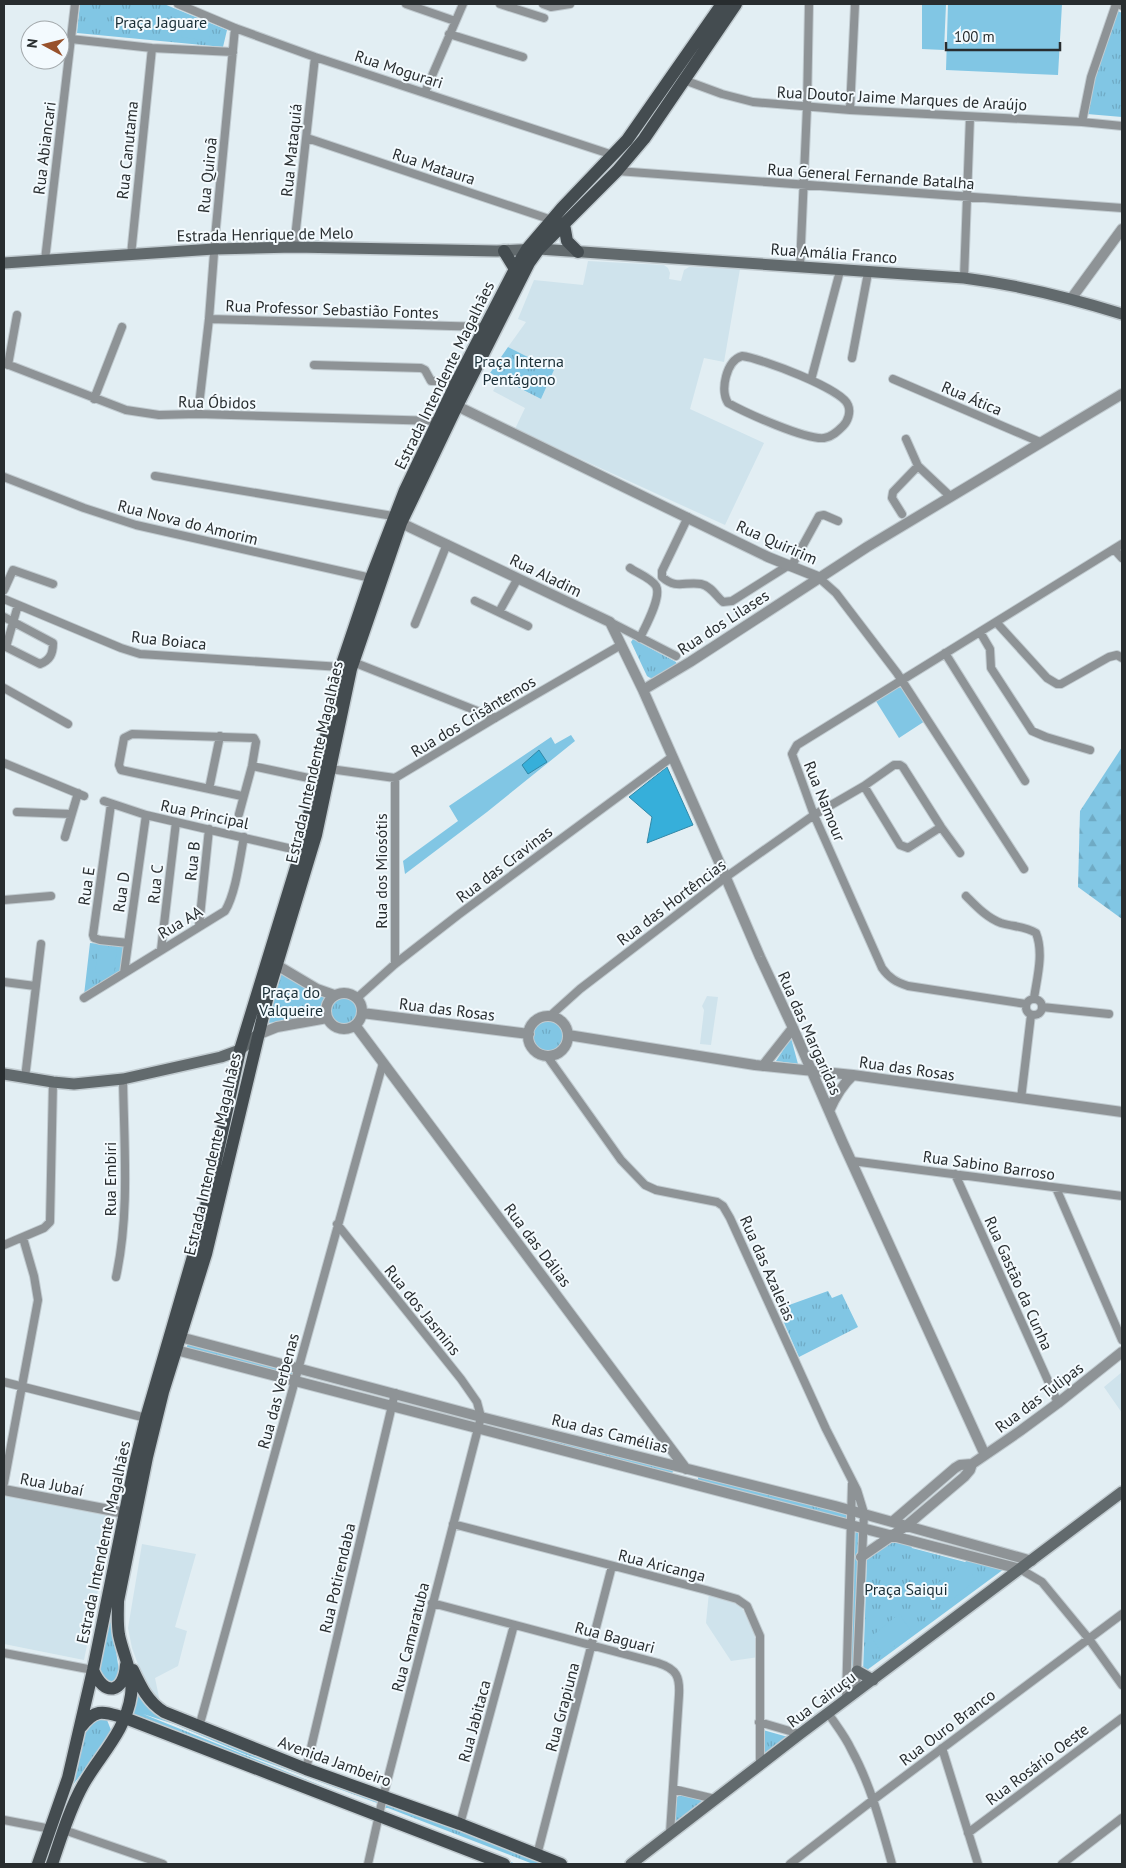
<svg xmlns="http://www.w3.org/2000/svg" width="1126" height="1868" font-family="'PT Sans',sans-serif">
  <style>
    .built { fill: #cfe3ec }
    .grass { fill: url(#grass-tufts) }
    .forest { fill: url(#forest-firs) }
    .garden { fill: #81c6e4 }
    .water { fill: #36afda; stroke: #3288a7 }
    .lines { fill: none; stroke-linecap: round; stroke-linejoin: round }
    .minor-casing { stroke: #c1cbd0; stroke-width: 10 }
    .tertiary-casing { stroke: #c1cbd0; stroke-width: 12 }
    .secondary-casing { stroke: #c1cbd0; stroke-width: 14 }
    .primary-casing { stroke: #c1cbd0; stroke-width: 15 }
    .minor { stroke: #8e9396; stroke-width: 8 }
    .tertiary { stroke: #8e9396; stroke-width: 10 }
    .secondary { stroke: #626a6d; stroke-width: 11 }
    .primary { stroke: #444c50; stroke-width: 12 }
    .labels { text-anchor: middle; stroke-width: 4; stroke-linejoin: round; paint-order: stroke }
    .park-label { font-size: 16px; fill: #1b3038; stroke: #f3fafe }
    .street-label { font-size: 16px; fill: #282d2f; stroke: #f3fafe }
  </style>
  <defs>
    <pattern id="grass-tufts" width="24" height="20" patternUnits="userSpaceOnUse" patternTransform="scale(1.25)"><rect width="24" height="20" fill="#81c6e4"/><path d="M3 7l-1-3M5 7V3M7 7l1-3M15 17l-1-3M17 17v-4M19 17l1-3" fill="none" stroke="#6faac4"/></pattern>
    <pattern id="forest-firs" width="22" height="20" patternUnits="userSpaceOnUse" patternTransform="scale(1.25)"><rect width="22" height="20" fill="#81c6e4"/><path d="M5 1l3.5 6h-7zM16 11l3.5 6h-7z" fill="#6faac4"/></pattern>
  </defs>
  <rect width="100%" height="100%" fill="#e2eef3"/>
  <path class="built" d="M588 261 664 265 668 268 670 273 669 279 681 281 684 270 689 267 740 269 724 362 704 358 690 409 764 443 725 525 515 429 525 408 493 391 500 379 541 399 554 370 508 347 526 322 518 319 534 280 583 285Z
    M707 996 718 997 711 1045 700 1044 704 1010 702 1006Z
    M1122 1372V1413L1104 1387Z
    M5 1496 113 1515 84 1660 4 1644Z
    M142 1544 196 1554 175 1627 187 1631 178 1666 155 1678 160 1702 148 1692 132 1648 128 1628Z
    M709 1592 734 1602 742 1608 754 1633 759 1657 731 1661 706 1623Z"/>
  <path class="grass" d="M80 4H164L227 30 223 47 77 33Z
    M1118 11 1122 13V117L1087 114 1090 93Z
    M508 347 554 370 541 399 490 373Z
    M633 639 676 662 677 665C668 671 656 683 647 676L631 642Z
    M90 943 125 946 122 972 84 995Z
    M278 972 338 996C352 996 358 1003 357 1017L349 1024C341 1025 337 1024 331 1018L267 1023Z
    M551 1020 563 1029 566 1037C557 1068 524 1052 533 1025Z
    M791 1038 798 1064 776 1061Z
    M828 1291 832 1298 842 1294 858 1327 799 1357 778 1309Z
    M188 1343 292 1370V1376L186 1350Z
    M488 1424 672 1469 673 1472 671 1474 487 1426Z
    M698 1476 847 1512 849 1518 846 1519 698 1481Z
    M855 1531 860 1532 853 1687 849 1685 853 1533Z
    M894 1539 910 1544 912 1548 965 1562 969 1559 1004 1569 863 1673 867 1558Z
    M110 1611 119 1671 117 1679 111 1682 105 1681 98 1666Z
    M134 1682 153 1709 562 1864H533L388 1808H382L383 1797 377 1803 242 1753 174 1724 143 1714 516 1864H490L131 1719Z
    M95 1718H103L107 1720 111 1730 104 1744 66 1794 87 1728Z
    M763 1730 788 1737 765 1756Z
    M685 1793 700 1797 704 1803 676 1822 675 1818 677 1797Z"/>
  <path class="forest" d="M1122 747V919L1078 887 1080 811Z"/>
  <path class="garden" d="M922 4H946L944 50 922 49Z
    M948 4H1062L1058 75 946 70Z
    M183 19 212 26 209 41 181 37Z
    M906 680 910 687H904L925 721 899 738 874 698Z
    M571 735 575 741 487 812 405 874 403 861 458 821 449 806 551 737 555 744Z
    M99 946 117 948 114 974 95 972Z
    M963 1563 976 1580 946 1605 933 1587Z
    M899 1614 912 1632 883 1655 871 1637Z"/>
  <path class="water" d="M539 750 547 762 528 774 522 765Z
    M667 767 693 825 647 843 652 817 629 797Z"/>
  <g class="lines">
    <g class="minor-casing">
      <path id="minor" d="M178 4 235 28 315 57 613 155
        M406 4 455 21
        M500 4 544 18
        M543 4 551 7 570 4
        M449 34 523 57
        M71 39 152 48 233 52
        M684 80 722 94 753 102 850 110 1082 122 1122 126
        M425 92 463 4
        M850 110 855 4
        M1082 122 1091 77 1116 4
        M307 138 552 220
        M617 171 1122 208
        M294 247 315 57
        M131 255 152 48
        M45 260 75 4
        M800 267 807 107 809 4
        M964 278 970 117
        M209 319 485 327
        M742 356C760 358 843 389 848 405 851 412 848 421 843 426 838 431 832 437 824 438 806 440 746 413 728 403 720 390 726 361 742 356Z
        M852 358 868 273
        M4 363 126 410 159 415 198 414 438 421
        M8 365 17 315
        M314 365 421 368 425 370 431 381H457
        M893 379 1040 442
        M811 380 840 271
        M94 399 122 327
        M198 414 209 319 216 227 235 28
        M906 439 918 466 951 497
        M155 476 393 516
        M4 477 84 508 136 525 371 578
        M902 514 892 498 893 492 918 466
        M688 517 662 571V577C677 590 685 581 701 584 711 586 716 596 723 602L732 601 789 565
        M1114 549 1122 558
        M791 567 819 516 824 515 838 521
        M630 568C637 573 651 578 656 586 662 597 645 627 640 638
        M818 577 836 593 897 673 1024 869
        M4 590 13 570 53 584
        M4 599 121 648 140 654 341 667
        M475 601 528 626
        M499 612 518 578
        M4 617 53 643C53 654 50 660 40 664L6 647 18 605
        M610 622 676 656
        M996 622 1047 678 1057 684H1061L1109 657 1117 655 1122 658
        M415 624 447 544
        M980 632 990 649 991 668 1032 731 1046 737 1090 750
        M945 653 1025 781
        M353 662 495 718
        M4 688 68 724
        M4 763 84 796
        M252 766 318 780
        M330 769 395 778 495 718 621 645
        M864 786 900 845 908 848 941 827
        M209 789 220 736
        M104 801 146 815 301 851
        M111 804 93 935 94 938 100 940 128 943
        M17 812 71 814
        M239 814 252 766 256 742 254 738 132 734 124 738 119 765 121 770 242 796
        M65 837 78 793
        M966 896C976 906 987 918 1001 923 1014 927 1025 926 1036 933 1044 953 1037 978 1034 998
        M4 900 51 896
        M199 926 209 829
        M161 950 176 822
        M395 964V778
        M124 973 146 815
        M4 982 35 986
        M84 998 225 911C236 893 240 857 244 837
        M357 998 395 964 458 915 672 757
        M1026 1007a8 8 0 1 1 16 0a8 8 0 1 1-16 0Z
        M1026 1004 908 986C896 982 889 978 882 968L814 815 792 754 797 745 1122 544
        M1042 1007 1109 1014
        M550 1016 580 989 726 877 814 815 864 786 894 765H900L903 767 941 827 960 853
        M547 1056 621 1160 645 1185 656 1190 717 1202 723 1206 730 1218 826 1429 857 1490 864 1513 856 1693
        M25 1078 41 944
        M1021 1099 1031 1015
        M852 1161 1122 1196
        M955 1174 1058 1403
        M1056 1188 1122 1340
        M337 1224 461 1379 477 1402 481 1417 383 1797 368 1864
        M4 1245 44 1228 50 1222 53 1082
        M116 1277C130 1213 124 1145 123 1079
        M4 1382 146 1418
        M4 1483 38 1300 34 1276 23 1238
        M453 1524 706 1590 737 1599 747 1606 760 1636V1766
        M1020 1569 1042 1582 1089 1639 1122 1685
        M432 1603 658 1663C677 1669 680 1677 679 1695L670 1833
        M4 1653 93 1670
        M846 1700 852 1484
        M828 1713C836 1725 845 1736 851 1749 871 1785 881 1825 892 1864
        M759 1722 800 1734
        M199 1727C261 1506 320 1284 383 1063
        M942 1748 978 1864
        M306 1769 395 1393
        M673 1789 715 1799
        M4 1820 51 1829
        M460 1824 514 1625
        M64 1830 163 1864
        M968 1833 1122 1718
        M537 1855 612 1566
        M790 1864 873 1800 1122 1614
        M1062 1864 1122 1818"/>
    </g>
    <g class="tertiary-casing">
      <path id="tertiary" d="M1121 4 1122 5
        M1071 299 1122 229
        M457 406 768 557 818 577
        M401 523 610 622 643 690 720 864 760 957 793 1028 842 1141 985 1455
        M643 690 690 662 867 547 1122 394
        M270 967H280L317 989 334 995
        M326 1011a18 18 0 1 1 36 0a18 18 0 1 1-36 0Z
        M362 1013 529 1034
        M528 1036a20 20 0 1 1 40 0a20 20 0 1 1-40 0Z
        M355 1025 686 1469
        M257 1035 277 1027 327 1018
        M568 1035 755 1065 853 1075 1122 1112
        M763 1066 793 1028
        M829 1111C835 1097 842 1085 853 1075
        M180 1337 481 1417 835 1506 1032 1561
        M176 1350 1020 1569
        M4 1490 125 1513
        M892 1522 955 1468 960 1465 972 1464 1020 1431 1058 1403 1122 1352
        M861 1557 906 1526 964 1477 970 1470 972 1464"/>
    </g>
    <g class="secondary-casing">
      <path id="secondary" d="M4 263 214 249 294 247 497 251 539 249 964 278C1018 285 1071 298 1122 314
        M4 1074 53 1082 74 1084 123 1079 221 1057 240 1050 257 1035
        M857 1671 873 1680
        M631 1864 800 1734 1122 1492"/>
    </g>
    <g class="primary-casing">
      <path id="primary" d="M564 224 567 241 578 252
        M504 251 515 269
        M93 1670C104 1697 124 1694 126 1665
        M133 1670C141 1687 148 1702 164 1712L306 1769 460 1824 561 1864
        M81 1727C96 1707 104 1712 125 1718L504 1864
        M38 1864 68 1778 93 1670 135 1463 146 1418 201 1229 240 1050 301 851 341 667 371 578 405 490 457 381 515 269 527 249 562 208 627 140 722 4
        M52 1864C61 1838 69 1810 83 1785 100 1755 126 1731 131 1695 134 1674 123 1655 119 1635 117 1623 118 1612 118 1601L147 1457 163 1392 206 1254 270 987 316 835 351 669 401 523 457 406 529 263 539 249 617 171 644 139 736 4"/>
    </g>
    <use href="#minor" class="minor"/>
    <use href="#tertiary" class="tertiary"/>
    <use href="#secondary" class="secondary"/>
    <use href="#primary" class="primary"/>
  </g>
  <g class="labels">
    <g class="park-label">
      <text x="161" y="28">Praça Jaguare</text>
      <text x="519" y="367">Praça Interna<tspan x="519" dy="18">Pentágono</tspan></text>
      <text x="291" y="998">Praça do<tspan x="291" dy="18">Valqueire</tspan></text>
      <text x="906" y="1595">Praça Saiqui</text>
    </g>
    <g class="street-label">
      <text transform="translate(399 69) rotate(18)" y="6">Rua Mogurari</text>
      <text transform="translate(902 98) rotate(3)" y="6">Rua Doutor Jaime Marques de Araújo</text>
      <text transform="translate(44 148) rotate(-83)" y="6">Rua Abiancari</text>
      <text transform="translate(127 150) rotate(-84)" y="6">Rua Canutama</text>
      <text transform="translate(291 150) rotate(-84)" y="6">Rua Mataquiá</text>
      <text transform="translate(434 166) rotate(18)" y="6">Rua Mataura</text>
      <text transform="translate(207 175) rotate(-84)" y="6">Rua Quiroã</text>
      <text transform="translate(871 176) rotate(4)" y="6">Rua General Fernande Batalha</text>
      <text transform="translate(265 234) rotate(-1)" y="6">Estrada Henrique de Melo</text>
      <text transform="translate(834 253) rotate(4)" y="6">Rua Amália Franco</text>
      <text transform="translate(332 309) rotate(2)" y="6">Rua Professor Sebastião Fontes</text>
      <text transform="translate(444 375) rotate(-64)" y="6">Estrada Intendente Magalhães</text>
      <text transform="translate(972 398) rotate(23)" y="6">Rua Ática</text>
      <text transform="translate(217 402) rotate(1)" y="6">Rua Óbidos</text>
      <text transform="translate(188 522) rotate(14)" y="6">Rua Nova do Amorim</text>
      <text transform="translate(777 542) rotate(24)" y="6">Rua Quiririm</text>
      <text transform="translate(546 575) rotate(26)" y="6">Rua Aladim</text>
      <text transform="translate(723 622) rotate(-33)" y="6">Rua dos Lilases</text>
      <text transform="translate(169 640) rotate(6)" y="6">Rua Boiaca</text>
      <text transform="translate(473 716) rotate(-31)" y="6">Rua dos Crisântemos</text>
      <text transform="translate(314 762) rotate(-77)" y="6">Estrada Intendente Magalhães</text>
      <text transform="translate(825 801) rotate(68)" y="6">Rua Namour</text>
      <text transform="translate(205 814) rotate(12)" y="6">Rua Principal</text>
      <text transform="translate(192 861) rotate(-84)" y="6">Rua B</text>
      <text transform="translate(504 864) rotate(-37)" y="6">Rua das Cravinas</text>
      <text transform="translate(381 871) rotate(-90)" y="6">Rua dos Miosótis</text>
      <text transform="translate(155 884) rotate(-84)" y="6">Rua C</text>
      <text transform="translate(86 886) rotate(-82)" y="6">Rua E</text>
      <text transform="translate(121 892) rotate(-82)" y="6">Rua D</text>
      <text transform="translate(671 902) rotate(-37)" y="6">Rua das Hortências</text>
      <text transform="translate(180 922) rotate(-31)" y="6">Rua AA</text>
      <text transform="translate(447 1009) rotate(7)" y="6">Rua das Rosas</text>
      <text transform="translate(810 1033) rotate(66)" y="6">Rua das Margaridas</text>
      <text transform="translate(907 1068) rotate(8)" y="6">Rua das Rosas</text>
      <text transform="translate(212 1154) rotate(-77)" y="6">Estrada Intendente Magalhães</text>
      <text transform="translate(989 1165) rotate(8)" y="6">Rua Sabino Barroso</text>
      <text transform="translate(110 1179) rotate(-90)" y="6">Rua Embiri</text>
      <text transform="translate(538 1245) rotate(53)" y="6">Rua das Dálias</text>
      <text transform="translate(768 1268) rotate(66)" y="6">Rua das Azaleias</text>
      <text transform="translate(1019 1283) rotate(66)" y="6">Rua Gastão da Cunha</text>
      <text transform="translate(423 1310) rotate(51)" y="6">Rua dos Jasmins</text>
      <text transform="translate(278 1391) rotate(-75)" y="6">Rua das Verbenas</text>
      <text transform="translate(1039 1397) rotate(-37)" y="6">Rua das Tulipas</text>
      <text transform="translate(610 1433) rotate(14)" y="6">Rua das Camélias</text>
      <text transform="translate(52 1484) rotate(11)" y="6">Rua Jubaí</text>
      <text transform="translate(103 1542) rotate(-78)" y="6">Estrada Intendente Magalhães</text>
      <text transform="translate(662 1565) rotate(14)" y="6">Rua Aricanga</text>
      <text transform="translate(337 1578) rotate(-77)" y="6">Rua Potirendaba</text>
      <text transform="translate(410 1637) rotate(-76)" y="6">Rua Camaratuba</text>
      <text transform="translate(615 1637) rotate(15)" y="6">Rua Baguari</text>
      <text transform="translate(821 1699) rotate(-37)" y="6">Rua Cairuçu</text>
      <text transform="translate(562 1707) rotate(-75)" y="6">Rua Grapiuna</text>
      <text transform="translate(474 1721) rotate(-75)" y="6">Rua Jabitaca</text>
      <text transform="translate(947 1727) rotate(-37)" y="6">Rua Ouro Branco</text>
      <text transform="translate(335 1761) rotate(20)" y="6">Avenida Jambeiro</text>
      <text transform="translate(1037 1764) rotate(-37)" y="6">Rua Rosário Oeste</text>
    </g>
  </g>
  <rect width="1126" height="1868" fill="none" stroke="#282d2f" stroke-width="10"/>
  <g transform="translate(45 45) rotate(277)"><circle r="24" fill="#f3fafe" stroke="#a2a8ab"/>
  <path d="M0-4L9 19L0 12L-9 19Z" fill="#98512b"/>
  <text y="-8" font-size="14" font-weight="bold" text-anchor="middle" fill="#282d2f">N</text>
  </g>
  <path d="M946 42v8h114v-8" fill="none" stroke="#282d2f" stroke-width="2.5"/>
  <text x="954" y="42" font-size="15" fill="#282d2f" stroke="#f3fafe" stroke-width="4" paint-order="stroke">100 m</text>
</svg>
